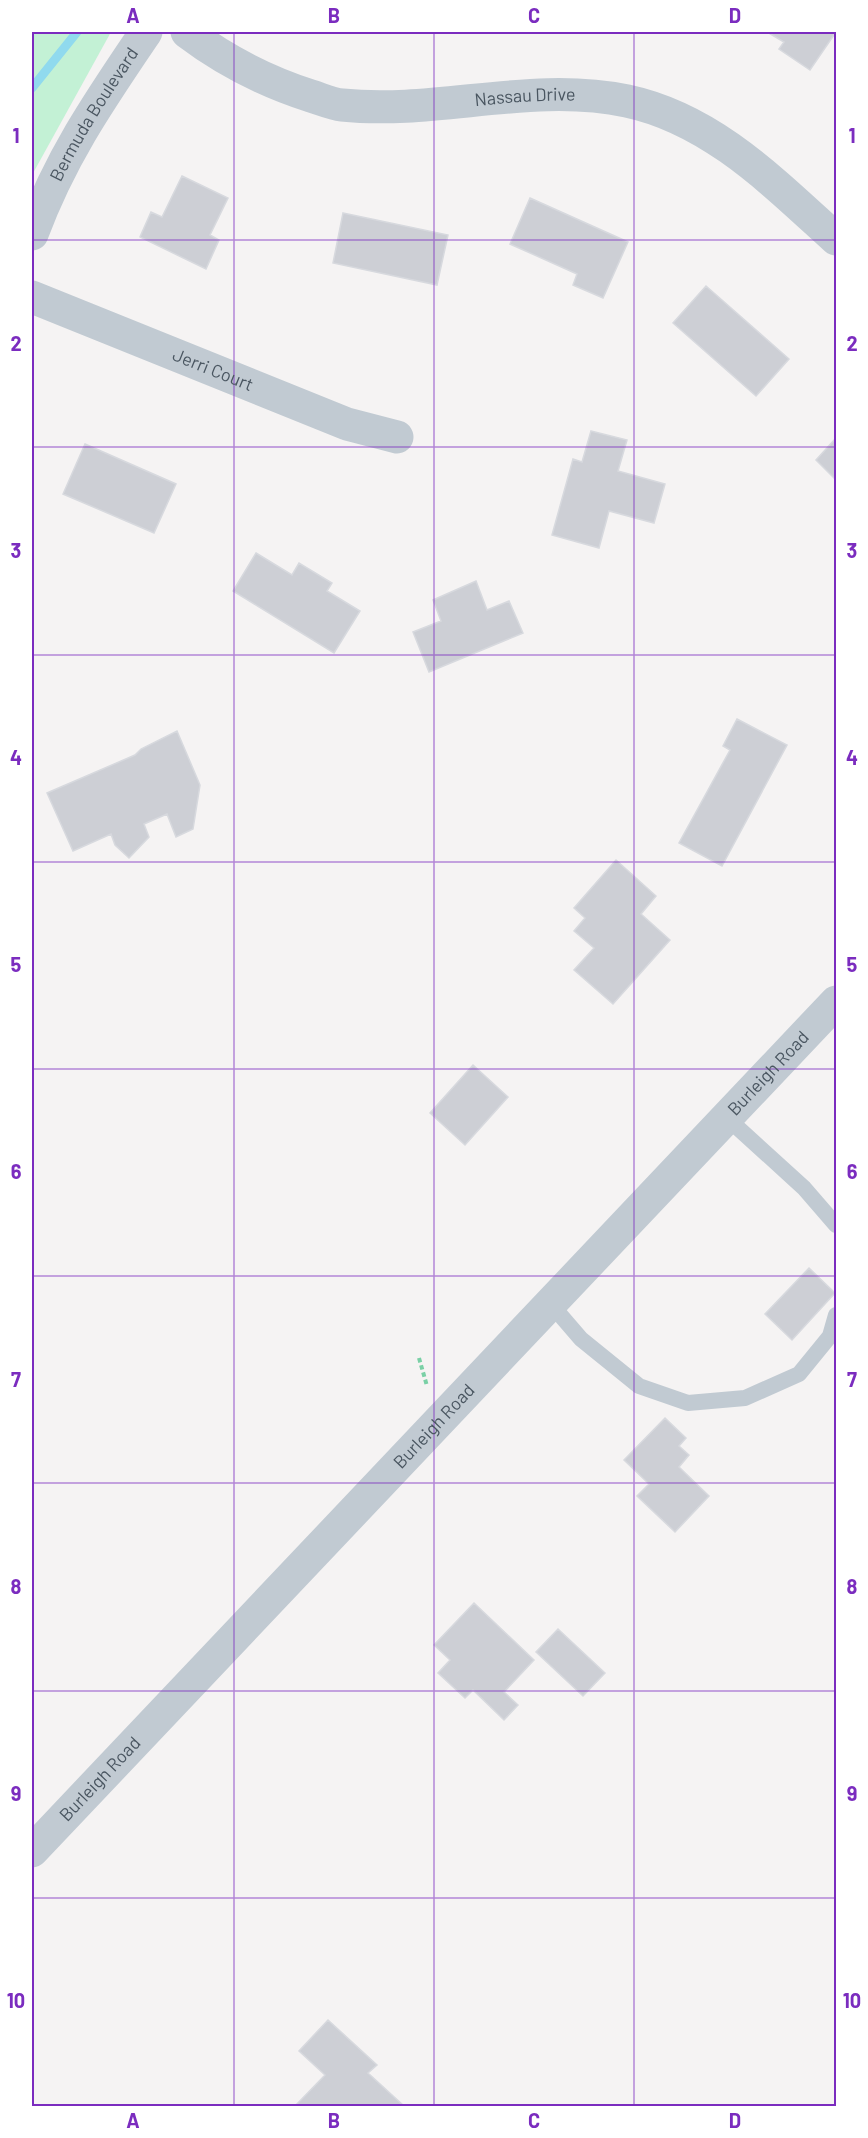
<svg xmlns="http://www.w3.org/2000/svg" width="868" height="2138" font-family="Barlow,sans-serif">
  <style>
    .green { fill: #c3f1d5 }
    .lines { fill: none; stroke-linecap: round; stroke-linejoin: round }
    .stream { stroke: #90daee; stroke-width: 9 }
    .building { fill: #cdcfd5; stroke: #d7d9de; stroke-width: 1.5 }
    .path { stroke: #7ad0a6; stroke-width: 4; stroke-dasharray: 4.5 3; stroke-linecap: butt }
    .service { stroke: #c1cad2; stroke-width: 16 }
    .minor { stroke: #c1cad2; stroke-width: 33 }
    .tertiary { stroke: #c1cad2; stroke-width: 33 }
    .grid { fill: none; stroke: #7b2cbf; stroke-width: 1.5; stroke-opacity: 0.55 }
    .labels { text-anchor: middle; stroke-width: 4.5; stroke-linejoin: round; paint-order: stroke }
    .street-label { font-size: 18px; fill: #4a5661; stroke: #fff }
    .neatline { fill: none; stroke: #7b2cbf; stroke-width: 2 }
    .grid-label { font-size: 20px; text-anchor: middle; font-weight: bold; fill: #7b2cbf }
  </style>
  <rect width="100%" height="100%" fill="#f5f3f3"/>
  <path class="green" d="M32 32H111L32 175Z"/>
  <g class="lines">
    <path class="stream" d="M32 88 77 32"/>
  </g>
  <path class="building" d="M767 32H836L810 70 779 49 784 42Z
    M182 176 228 198 210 235 219 240 206 269 140 237 151 212 162 217Z
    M530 198 628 242 603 298 573 285 577 274 510 244Z
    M343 213 448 235 437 285 333 263Z
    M706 286 789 359 756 396 673 323Z
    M591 431 627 440 618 471 665 484 654 523 609 511 599 548 552 535 573 459 582 462Z
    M836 438V480L816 460Z
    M85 444 176 484 154 533 63 494Z
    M256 553 292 575 299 563 332 583 327 591 360 611 334 653 233 591Z
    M476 581 487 610 509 601 523 633 429 672 413 632 441 621 433 600Z
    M737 719 787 745 722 866 679 843 730 750 723 746Z
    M177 731 200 785 193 829 176 837 167 814 144 824 149 837 129 858 115 845 111 834 73 851 47 793 135 755 141 749Z
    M616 860 656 896 641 914 670 940 613 1004 574 970 594 948 574 931 585 918 574 908Z
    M473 1065 508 1097 465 1145 430 1113Z
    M809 1268 835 1293 792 1340 765 1314Z
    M665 1418 686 1438 679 1446 689 1455 679 1467 709 1496 675 1532 637 1496 649 1484 624 1460Z
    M474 1603 534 1660 504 1692 518 1705 504 1720 473 1690 465 1698 438 1673 450 1660 434 1645Z
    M558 1629 605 1673 583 1696 536 1652Z
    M328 2020 377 2065 368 2073 404 2106H295L325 2075 299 2051Z"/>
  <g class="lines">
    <path class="path" d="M419 1358 427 1386"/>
    <path class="service" d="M726 1117 804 1188 836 1225
      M550 1303 581 1339 639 1386 688 1403 745 1398 799 1374 830 1336 836 1315"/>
    <g class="minor">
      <path id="s1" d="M187 32C224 60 267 82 311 96 321 99 332 104 342 105 437 115 531 81 627 101 712 119 774 183 836 239"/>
      <path id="s2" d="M32 234C61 156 100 100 146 32"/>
      <path id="s3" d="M32 297 347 424 397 437"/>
    </g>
    <path class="tertiary" id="s4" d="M32 1851 836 1002"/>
  </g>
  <path class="grid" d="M234 32V2106M434 32V2106M634 32V2106M32 240H836M32 447H836M32 655H836M32 862H836M32 1069H836M32 1276H836M32 1483H836M32 1691H836M32 1898H836"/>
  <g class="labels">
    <g class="street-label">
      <text dy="6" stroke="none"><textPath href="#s1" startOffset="356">Nassau Drive</textPath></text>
      <text dy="6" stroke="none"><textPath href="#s2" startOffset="135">Bermuda Boulevard</textPath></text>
      <text dy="6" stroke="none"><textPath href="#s3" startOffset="195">Jerri Court</textPath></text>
      <text dy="6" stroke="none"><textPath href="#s4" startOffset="1071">Burleigh Road</textPath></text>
      <text dy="6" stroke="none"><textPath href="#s4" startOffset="585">Burleigh Road</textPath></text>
      <text dy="6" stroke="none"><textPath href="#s4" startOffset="99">Burleigh Road</textPath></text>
    </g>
  </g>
  <rect width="868" height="2138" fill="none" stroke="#ffffff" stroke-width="66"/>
  <rect x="33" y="33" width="802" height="2072" class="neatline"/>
  <g class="grid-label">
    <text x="133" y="23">A</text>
    <text x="334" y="23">B</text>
    <text x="534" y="23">C</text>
    <text x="735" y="23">D</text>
    <text x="16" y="143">1</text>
    <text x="852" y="143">1</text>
    <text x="16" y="351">2</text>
    <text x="852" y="351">2</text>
    <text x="16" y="558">3</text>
    <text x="852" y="558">3</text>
    <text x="16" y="765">4</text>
    <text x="852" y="765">4</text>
    <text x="16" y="972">5</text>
    <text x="852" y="972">5</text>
    <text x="16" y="1179">6</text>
    <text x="852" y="1179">6</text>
    <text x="16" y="1387">7</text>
    <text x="852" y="1387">7</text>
    <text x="16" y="1594">8</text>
    <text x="852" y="1594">8</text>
    <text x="16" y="1801">9</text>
    <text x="852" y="1801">9</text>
    <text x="16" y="2008">10</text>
    <text x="852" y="2008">10</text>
    <text x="133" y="2128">A</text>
    <text x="334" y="2128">B</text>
    <text x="534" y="2128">C</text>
    <text x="735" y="2128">D</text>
  </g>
</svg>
